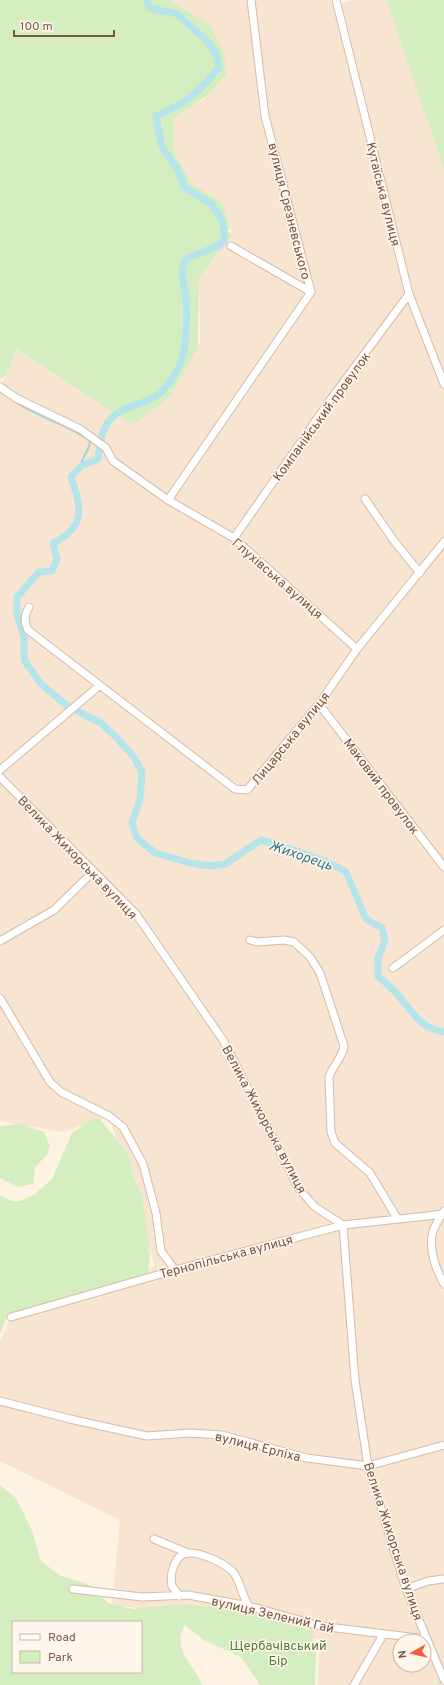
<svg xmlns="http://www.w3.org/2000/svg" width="444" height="1685" font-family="Overpass,sans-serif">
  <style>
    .residential { fill: #f7e4d1; fill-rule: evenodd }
    .green { fill: #d4eec0; fill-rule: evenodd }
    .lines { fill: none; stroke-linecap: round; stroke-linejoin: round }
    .stream { stroke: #9bd5dd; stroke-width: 2 }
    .canal { stroke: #b5e5ea; stroke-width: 7 }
    .minor-casing { stroke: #d4bbab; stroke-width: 9 }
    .minor { stroke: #fff; stroke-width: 7 }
    .labels { text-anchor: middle; stroke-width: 3; stroke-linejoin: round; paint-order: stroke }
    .street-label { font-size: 13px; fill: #7a5646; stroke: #fff7ec }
    .park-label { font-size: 13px; fill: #507a3a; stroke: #fff7ec }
    .water-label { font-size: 14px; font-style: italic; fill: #387781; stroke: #fff7ec }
  </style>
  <rect width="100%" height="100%" fill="#fef3e3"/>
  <path class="residential" d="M158 0H331L332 5 354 0H386L444 169V1685H318L319 1639 112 1604 120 1520 0 1461V1342L11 1317 155 1266 109 1116 63 1132 0 1121V384H1L6 376 16 349 133 425 172 395 200 341 199 278 232 234 223 203 192 184 166 135 163 116 204 100 225 68ZM400 1641H424V1665H400Z"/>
  <path class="green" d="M0 0H169L209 24 224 53 226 74 207 96 173 118 174 151 192 184 223 203 230 229 227 231 232 234 199 278 198 346 172 395 133 425 16 349 6 376 0 379Z
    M386 0H444V169Z
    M92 1119H100L128 1154 134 1179 142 1194 150 1254 148 1273 7 1316 0 1334V1195L12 1201H20L34 1195 52 1179 72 1133Z
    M21 1124 44 1132 50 1146 47 1155 35 1167 33 1184 18 1187 0 1178V1126Z
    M0 1485 16 1498 33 1533 40 1560 59 1575 90 1585 108 1603 133 1609 183 1604 243 1611 281 1618 311 1628 316 1654 315 1685H260L241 1657 204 1640 185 1625C170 1650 195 1664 202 1685H0ZM13 1622H141V1672H13Z"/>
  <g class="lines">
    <path class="stream" d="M13 400C37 418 67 423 90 441 90 451 81 457 81 466"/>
    <path class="canal" d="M146 0 150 8 177 14 207 41 217 56 219 67C199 93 186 103 156 116L162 147 179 172 184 187 212 204 222 220 224 230V240L220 245 186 259C179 276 183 275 185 291 188 308 187 348 180 364 175 377 163 394 149 400 136 405 118 409 109 421 101 431 100 446 98 459L81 466 71 477C81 507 87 527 53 543L57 559 52 571 39 572 17 597V615L24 637V660L41 684 67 706 101 723 117 738 134 757 142 772 140 799 132 823 137 838 155 853 190 863 210 866 225 864 261 840 276 844 330 863 346 872 366 919 382 928 385 940 378 958V976C385 982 393 989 399 996 414 1014 419 1027 444 1032"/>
    <g class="minor-casing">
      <path id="minor" d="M336 0 409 294 444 384
        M231 246 311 292
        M0 387 16 398 80 429 106 448 113 461 168 500 234 538 357 649
        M365 499 394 541 420 573
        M168 500 311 292 265 116 251 0
        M234 538 328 403 409 294
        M29 607C24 616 24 621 28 630L235 789 247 790 319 704 357 649 444 542
        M319 704 444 867
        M0 770 99 686
        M0 777 136 914 223 1040 299 1189 315 1207 343 1225 355 1380 368 1466 406 1589 444 1680
        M250 940 257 942 284 940 294 942 310 957 320 973 344 1046C342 1059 333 1065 329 1077L331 1132 335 1143 370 1173 397 1218
        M0 941 54 910 93 872
        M393 968 444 930
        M0 998 50 1082 61 1092 109 1116 123 1127 143 1164 156 1213 161 1251 175 1270
        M442 1214C439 1219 435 1225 433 1231 428 1248 436 1270 444 1284
        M11 1317 175 1270 343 1225 427 1216 442 1214 444 1211
        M0 1401 70 1419 147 1436 190 1433 222 1435 307 1458 368 1466 444 1445
        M154 1539 188 1553
        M73 1589 142 1597 188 1595 249 1606 320 1626 426 1639
        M406 1589 428 1581 444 1579
        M179 1596C177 1592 174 1589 172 1586 169 1574 175 1554 188 1553 201 1552 224 1563 233 1572 241 1581 241 1595 249 1606
        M354 1685 383 1635"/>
    </g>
    <use href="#minor" class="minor"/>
  </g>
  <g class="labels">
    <g class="street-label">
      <text transform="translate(384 194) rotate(76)" y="5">Кутаїська вулиця</text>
      <text transform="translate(290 211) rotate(76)" y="5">вулиця Срезневського</text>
      <text transform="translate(321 416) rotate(-54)" y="5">Компанійський провулок</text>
      <text transform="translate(278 578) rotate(41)" y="5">Глухівська вулиця</text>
      <text transform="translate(290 738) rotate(-51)" y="5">Лицарська вулиця</text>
      <text transform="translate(382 786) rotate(53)" y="5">Маковий провулок</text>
      <text transform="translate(78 857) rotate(46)" y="5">Велика Жихорська вулиця</text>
      <text transform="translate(265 1119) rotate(62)" y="5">Велика Жихорська вулиця</text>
      <text transform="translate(226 1256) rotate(-15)" y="5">Тернопільська вулиця</text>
      <text transform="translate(258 1446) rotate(14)" y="5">вулиця Ерліха</text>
      <text transform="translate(394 1541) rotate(72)" y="5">Велика Жихорська вулиця</text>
      <text transform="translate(273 1614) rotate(13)" y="5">вулиця Зелений Гай</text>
    </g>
    <g class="park-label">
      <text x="278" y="1650">Щербачівський<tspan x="278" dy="15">Бір</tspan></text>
    </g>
    <g class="water-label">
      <text transform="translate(301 855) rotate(19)" y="5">Жихорець</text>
    </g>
  </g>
  <rect x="12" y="1621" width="130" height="52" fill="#fff7ec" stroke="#cab7aa"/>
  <rect x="20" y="1634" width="20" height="6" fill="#ffffff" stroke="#cab7aa"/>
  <text x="48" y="1641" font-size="12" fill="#7a5646">Road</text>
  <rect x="20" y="1651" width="20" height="12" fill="#d4eec0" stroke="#cab7aa"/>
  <text x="48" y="1661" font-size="12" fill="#7a5646">Park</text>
  <g transform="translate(412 1653) rotate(262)"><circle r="19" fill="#fff7ec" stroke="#cab7aa"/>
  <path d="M0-3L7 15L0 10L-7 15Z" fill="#f55e3c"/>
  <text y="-6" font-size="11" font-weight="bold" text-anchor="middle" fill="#7a5646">N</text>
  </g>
  <path d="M14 30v6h100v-6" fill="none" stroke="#7a5646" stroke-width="2"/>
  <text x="20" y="30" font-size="12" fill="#7a5646" stroke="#fff7ec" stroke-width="3" paint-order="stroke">100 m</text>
</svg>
